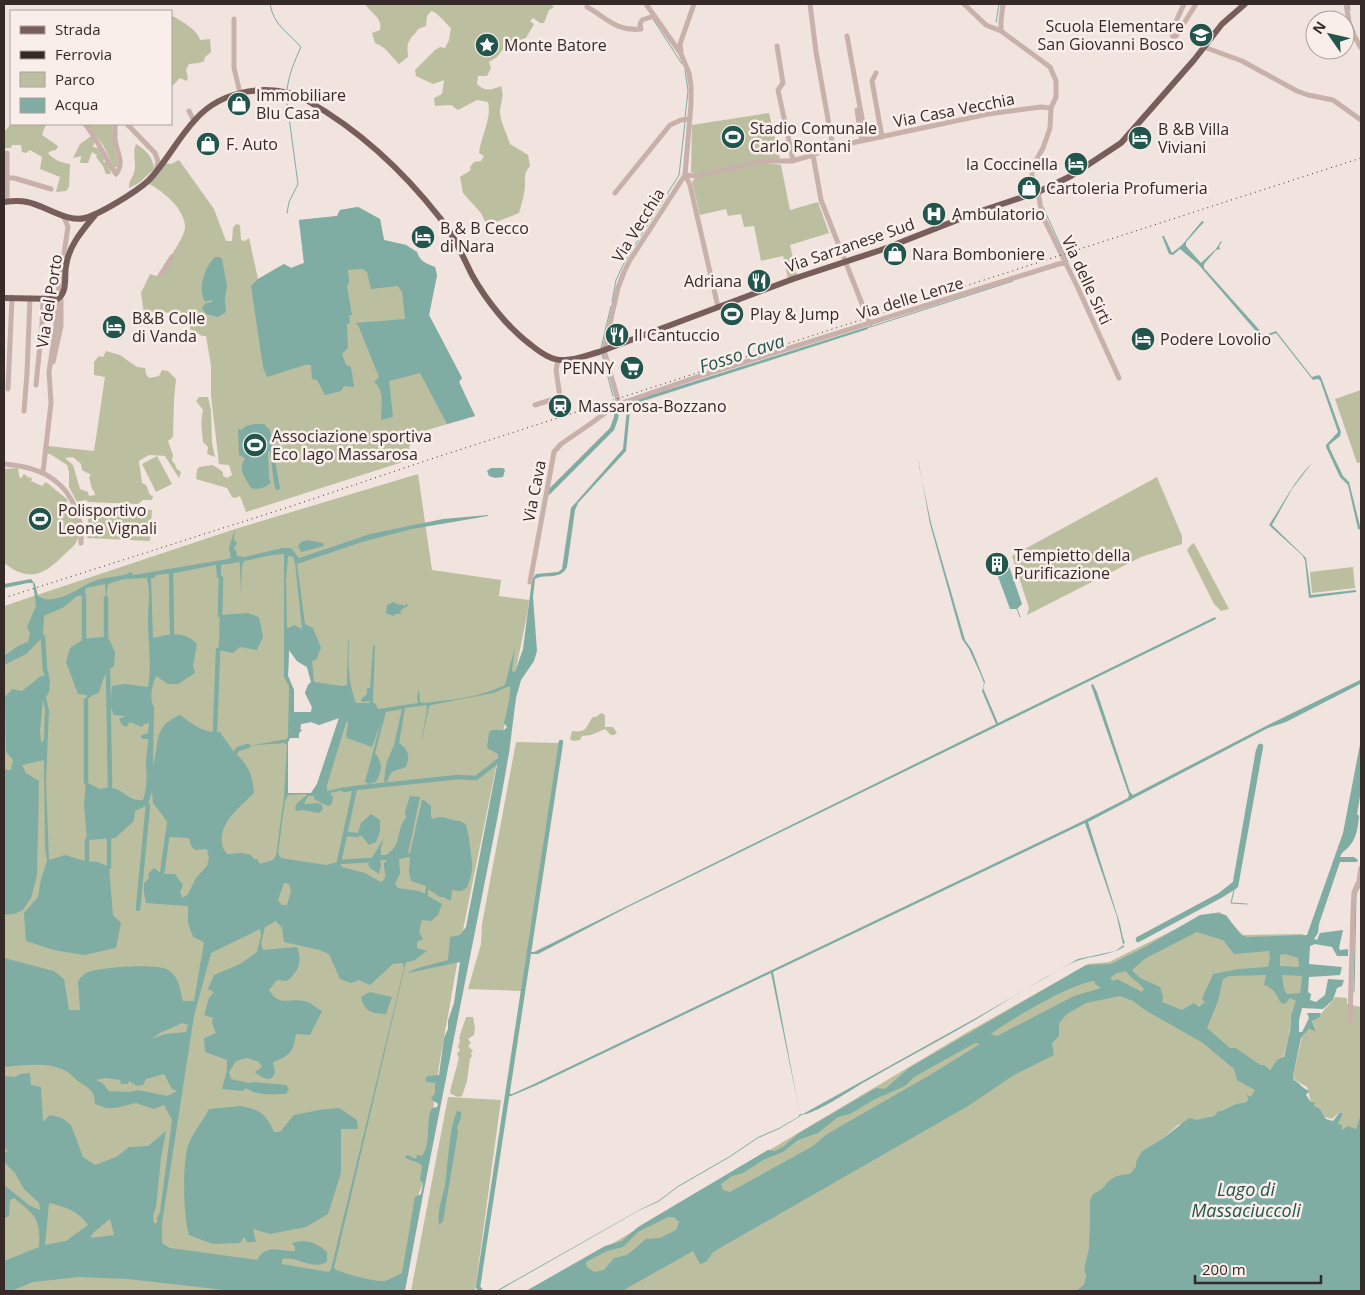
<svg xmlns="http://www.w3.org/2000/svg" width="1365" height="1295" font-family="'Open Sans',sans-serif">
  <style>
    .green { fill: #bcbf9f; fill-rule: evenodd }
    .water { fill: #7faca3; fill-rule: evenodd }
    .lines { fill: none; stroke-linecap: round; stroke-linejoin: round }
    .stream { stroke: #7faca3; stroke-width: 1 }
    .canal { stroke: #7faca3; stroke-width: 4.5 }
    .minor { stroke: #c8b1aa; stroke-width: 5 }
    .major { stroke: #775e5b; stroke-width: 6 }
    .rail { stroke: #362a29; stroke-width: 1; stroke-dasharray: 1 4; stroke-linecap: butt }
    .labels { text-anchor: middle; stroke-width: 5; stroke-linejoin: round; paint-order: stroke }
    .poi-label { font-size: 16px; fill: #362a29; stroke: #f9eeea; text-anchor: start }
    .street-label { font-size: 16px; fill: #362a29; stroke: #f9eeea }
    .water-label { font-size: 18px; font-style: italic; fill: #22554c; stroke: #f9eeea }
  </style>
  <rect width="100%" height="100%" fill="#f1e3de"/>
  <path class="green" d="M365 4H551L554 7 549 10 544 23H540L533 18 530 21 534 24 526 38 513 42 504 48 497 57 489 62 491 68 487 76H478L477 84C485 92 491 90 501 86 505 97 500 102 500 113 501 123 507 134 510 144L528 155 530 166C524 173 525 177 525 185 525 192 521 207 519 213L494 223H486L481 213 463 193 460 177 471 170 470 167 474 162 481 161 484 156 479 153C481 135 492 120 488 102L477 100 458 110 451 105 435 106 434 98 442 94 444 80 433 84 416 76 415 70 435 50 440 47 445 48 449 40 451 28C445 23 439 13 431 11L427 16 426 26 418 29C415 35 412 35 410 40 406 44 408 52 408 57L399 64C391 56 386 47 375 43L372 33 380 30C383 17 371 14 365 4Z
    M171 15C181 21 197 29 200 40L210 39 211 52 205 57 204 61 199 63 189 64 186 70 188 78 186 81 180 78 171 87Z
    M769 113 780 159 695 174 691 172 692 125Z
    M11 124H46L42 135 58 146 56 150 51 151 48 153C52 159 62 163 70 164L69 187 66 191 56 192 60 177 40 169 42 157 30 150 26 153 22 152 21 145H12L11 148H4V132Z
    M87 124H112L115 151 118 161 117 167H114L103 145Z
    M91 136 95 140 93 147 98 148 104 159 103 162H107L111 174H106L103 166 96 157 97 155 92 152 88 163H80L81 156 73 158 80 144Z
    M136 144C146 150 153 157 154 169L139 183 129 188C129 180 132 179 134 173 137 164 132 154 136 144Z
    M179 160 214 209 226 241H232L233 228 236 224 240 225 241 240 245 241 249 238 258 279 284 264 291 268 304 263 299 220 337 216 340 210 358 207 380 219 384 240 406 245 417 252C419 261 427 264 435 267L437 275 429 315 462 378 459 382 475 416 417 433 409 447 412 459 246 512 240 496 235 498 232 497 227 488 196 479 197 470 199 467 213 465 223 472V476L227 478 232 475 229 465 219 464 211 396V366L206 336H202L190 329V321L184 317 157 310 154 312 144 314 141 293 150 274 157 276C164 266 184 239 185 228 186 210 163 191 149 184L165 163 171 164Z
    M765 163 781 165 790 210 818 202 829 233 790 245 797 275 788 279 783 256 761 261 754 226 744 227 741 214 728 216 726 209 700 215 692 182 695 178Z
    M106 351 120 355 137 367 145 368 146 374 149 378 159 376 162 370 168 371 176 379 174 400 173 437 168 441 173 455 172 461 175 464 176 468 181 472 179 478 165 456 149 455 139 461 142 483 146 485 150 495 153 496 152 500H143L138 504 88 502 86 500 77 502 69 487V472L67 465 50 454H47L48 446 94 451 105 377 94 375V362L99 356 103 357ZM73 457 81 464 82 470 91 475 89 477 92 489 94 491 95 495 89 496 88 492 80 489 73 465 65 458Z
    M1361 390V462L1357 463 1335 399Z
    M199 397H208L211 410 212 443 215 457 207 454 208 447 203 442C202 430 200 422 203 410L196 401Z
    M157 456 172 484 156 492 142 464Z
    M18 468 20 479 24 474 29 478 30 477 32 479 31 481 42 486 46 482 67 499 68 507 66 509 67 511 74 509C76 518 81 527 79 536 77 544 70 549 65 554 44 575 30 583 4 563V469Z
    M418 474 432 570 501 580 499 596 529 600 528 610 464 925 439 1066 423 1183 416 1201 402 1291H4V606L235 529ZM289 650 297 661 307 667 311 682 308 685 305 693 312 707 311 712H294V690L288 676ZM339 718 317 784 311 793H288V742L290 738H299V733L302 730 300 729 301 724 311 722 319 725Z
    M1157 477 1182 536V544L1141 557 1027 615 1029 608 1012 556Z
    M89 507 152 510 150 541 87 538Z
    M1194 543 1229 609 1221 611 1214 604 1187 550 1191 545Z
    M1353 567 1355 588 1312 593 1310 572Z
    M601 713 605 715V727H613L617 733 614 735H611L605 729 591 735 582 736 580 740 573 741 570 739 572 731C588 733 585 727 593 717H596Z
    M516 742 559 743 521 991 468 989 481 944 482 924Z
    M1220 912 1243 935 1303 934 1302 977 1300 993 1291 1015 1289 1036 1283 1058 1270 1069 1251 1098 1248 1094V1100L1245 1103C1230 1102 1229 1111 1218 1111L1214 1116 1178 1125 1162 1139 1142 1151 1136 1166 1131 1173C1108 1177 1107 1186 1090 1200L1089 1247 1084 1269 1086 1274 1084 1284 1076 1291H528L600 1251 966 1033 1088 964 1109 962 1194 920 1204 915Z
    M1335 997 1347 998V1004L1361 1007V1113L1356 1129 1350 1128 1342 1130 1338 1124 1343 1112H1340L1332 1119 1325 1117 1320 1109 1311 1102 1307 1087 1295 1080 1293 1076 1302 1037 1309 1029 1316 1030 1312 1020 1320 1017C1323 1008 1331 1005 1335 997Z
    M466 1017H473L475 1028 474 1035 468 1039 471 1043 468 1046 473 1051 471 1053 472 1056 470 1059 467 1081 462 1096 458 1097 451 1094 450 1091 459 1058 457 1054 460 1050 458 1047 460 1041 459 1038Z
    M448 1097 501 1100 475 1291H411Z"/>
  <path class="water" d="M358 207 380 219 384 240 406 245 417 252C419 261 427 264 435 267L437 275 429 315 462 378 459 382 475 416 447 424 420 373 389 381 393 417 381 420C381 408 385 389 374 382L379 377 358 325 355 323 405 319 402 292 398 286 371 289 367 272 363 269 348 270 349 283 347 286 352 315H349L350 323 347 324 348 348 342 354 346 365 351 367 354 387 344 386 341 391 325 395 317 380 312 379 311 365H305L267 377 263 367 251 286 258 279 284 264 291 268 304 263 299 220 337 216 340 210Z
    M1202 221 1204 222 1186 242V246L1201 263 1216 249 1221 241 1222 242 1219 246 1220 249 1216 250 1204 264V268L1263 334H1268L1276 331 1312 377 1319 375 1321 377 1341 432 1340 436 1329 445 1330 449 1343 476 1349 482 1361 530 1358 529 1348 485 1340 477 1326 447V445L1338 432 1320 380 1317 379 1313 380 1276 333 1266 337 1255 330 1198 264 1180 249 1173 255 1169 254 1162 236H1164L1172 253 1182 245Z
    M215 257H220L222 259 227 286 225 299 226 312 218 317 206 314 202 308 206 303 213 302 211 300 205 302C197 288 205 267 215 257Z
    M867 327 868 329 643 401 637 403 630 410 626 451 578 503 575 510 567 567C560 581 546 573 535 579L533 597 537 651 534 661 521 680 516 698 509 753 498 815 422 1200 405 1291H233L128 1279 79 1277 33 1282 11 1291H4V1261L39 1247C41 1218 35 1215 14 1198L10 1200 9 1216 4 1219V1185L29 1205 40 1210 39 1203 24 1189 15 1173 4 1162V1154L8 1150 4 1149V1076L15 1077 20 1074 30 1073 31 1085 41 1087 43 1122 50 1115 62 1118 71 1125 83 1157 95 1165 116 1157 129 1147 148 1146 166 1131 161 1158 156 1207 153 1215 154 1223H157V1218L160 1212 172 1120 164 1105 154 1109 136 1103 115 1108H106L95 1104C94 1090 91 1090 81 1083 75 1080 72 1074 66 1071 46 1061 24 1066 4 1067V958L54 971 64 979 69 1010H80L78 981C80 979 83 974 86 973 98 967 157 963 168 970 179 976 180 990 183 1001H194L204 942 193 937 188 923V906L146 903 144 893V883L149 878 148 874 154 868 162 874H175L183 885 180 892 183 898 188 894 196 878 207 866 209 858 207 849 195 850 191 846 189 838 169 837V824L153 803 152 791 148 805 135 811 134 821 115 838 87 840 84 804 86 782 100 789C124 783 124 802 143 800 147 788 147 777 146 764 146 756 148 748 148 739H143L140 736 148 733 149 723 144 724 142 727 130 722 126 727 122 725 119 719 125 716 114 715 110 706 112 686 125 684 148 687C152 665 148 643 148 621 148 606 151 592 147 578L124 579 108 584 106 598 105 584 86 588 84 595 77 596 64 607 44 616 43 637 26 654 4 665V656L18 646 28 642 30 633 27 627 36 606 33 583H28L4 588V584L31 579 35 584 38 596C43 599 47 600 53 599 69 597 82 585 97 580 108 576 120 578 131 572L133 575 228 559 231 557 229 548 235 529 234 540 237 542 234 549 236 550 237 556 244 557 283 548H291L299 558 370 534 443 519 488 515V516L412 529 362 542 297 564 305 624 313 628 321 648 316 660 312 661 314 682 342 686 347 685 348 641 349 640C348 662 348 683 356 703H369L370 701 362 702 361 699 367 694V688H370L373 647 375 644 373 703H375L378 709 418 703 417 697 419 689 420 702 425 703C451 700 481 697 505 685L515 647 512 671 515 672 523 649 532 580 536 574 558 572 562 569 571 508 623 449 627 409 629 404 638 399ZM284 554V677L289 686 288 736 287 739 238 748 234 752 220 732C205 734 192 724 180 715 152 727 160 742 153 766L154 707C149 698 152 686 156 676L168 684H178L195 673 193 666 197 644C185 631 169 634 153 638L151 578H154L156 575 174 573 216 565 217 578 221 577V565L239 562 240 564 241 595 242 566 244 561 272 555ZM288 556 293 557 295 563 302 629 294 625 289 628 287 627 286 580ZM289 650 297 661 307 667 311 682 308 685 305 693 312 707 311 712H294V690L288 676ZM510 686C511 694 506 716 504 723L507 727 504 730H492L489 732 487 748 498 754V760L466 927 460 935 450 937 448 960C439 963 413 968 408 973L460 962 454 1003 448 1021V1029L444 1038 439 1075 428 1076 425 1079 427 1082 435 1083V1093L431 1099 438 1104 437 1107 432 1108C425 1121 432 1142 422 1156L417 1155 416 1159 407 1155 405 1157C410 1162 417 1160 422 1166L420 1180 423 1183 421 1194 415 1197 402 1273C397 1275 390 1280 384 1281 376 1282 339 1273 334 1268L406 962 413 961 427 951 417 948V942L423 939 419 932 422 920 431 921 438 915 442 904 428 896V889L440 897H443L451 901 452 890 461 891 467 888C469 881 472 875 472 868 473 863 468 829 466 825 462 820 456 821 452 820 446 817 439 816 433 819L431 817V806L424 800H422L410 853 408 854 420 797 410 796 405 812 406 818C395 830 403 845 386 855H381V848L384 838 368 864 370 868 379 874 381 865 380 860H387L384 863C383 870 389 878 381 882L365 873 342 867 339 862 326 865 281 858 278 853 285 801 288 795 305 794 307 795 297 803 295 808 296 811 302 810 319 813 323 809 322 805 318 803 304 804 308 796H314V799C318 801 326 806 329 806L332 803 333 797 330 793 344 790V787L327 791V785L347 720 348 723 346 736 347 738 372 747 381 722 365 782 369 784 376 782C382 771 383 763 375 753L386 712 402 709 394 745 386 764 384 782H387C392 768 394 772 406 767 410 756 409 750 399 743L405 708 426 705 427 709 421 744 429 707 431 705 493 693ZM339 718 317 784 311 793H288V742L290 738H299V733L302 730 300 729 301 724 311 722 319 725ZM284 743 287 745 284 796 276 856 273 860 260 864 257 859H254L251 855 242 853 227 854C225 851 222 847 222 843 219 822 241 806 254 793 253 777 249 765 236 754 240 743 272 745 284 743ZM410 857 409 871 411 881 426 886 425 894 419 891 398 888 395 884 400 873 399 859ZM284 883 289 884 291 891 287 905H282L278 900ZM276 921 282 928 284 942 319 950 329 954 340 979 351 983 359 980 370 985 393 964 403 963 404 968 331 1269 329 1272 282 1264V1259C296 1255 311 1271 327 1262V1252C316 1242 306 1239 292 1243L295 1247V1251C280 1252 266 1243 257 1260L170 1248 162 1243V1223L194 1016 211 953 260 929 261 935 257 952 240 964 214 975 208 989 214 992 209 998 204 1015 213 1018 212 1023 216 1033 204 1038 205 1052 227 1060V1070L222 1089 243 1091 246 1088C255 1096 275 1094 286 1094L289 1089 286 1085 253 1082 249 1083 231 1079 229 1072 236 1061 247 1058 259 1062 262 1067 255 1072C261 1077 265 1080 272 1078L275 1073 273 1062C290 1056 293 1052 296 1034L310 1035 322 1011C316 1008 310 1002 304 1001 288 998 279 1007 269 990L277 980 287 981C298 972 303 962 297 947L263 950 261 943 265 927ZM182 1023 188 1025 186 1032 165 1034 151 1039 160 1033ZM164 1074 172 1089 177 1091 167 1096 138 1090 130 1092 109 1091 102 1083 96 1080 106 1078 120 1080 121 1084H128L129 1081 137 1086 143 1085 146 1079ZM49 1203C64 1206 80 1212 88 1225L66 1241 45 1245ZM110 1219 114 1235 90 1238 93 1233Z
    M254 424H264L270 430 280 489 276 490 274 484 270 451 268 452 269 479 271 482C266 488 259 490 251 488 244 475 238 471 245 458L239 455 238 429 241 430 246 426Z
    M920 460 919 466 931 523 965 640 972 650 985 682 983 688 998 723 1215 617 1216 619 628 907 538 954H530V952H534L996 724 982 691 984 683 980 673 969 649 962 639 930 524 919 464Z
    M1312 463 1292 489 1272 525 1306 558 1311 595 1356 590V592L1309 598 1305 560 1302 555 1269 525C1284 503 1293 482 1312 463Z
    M491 468H503L505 470 503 477 495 478 489 476 487 471Z
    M307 540 323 543 324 546 301 552 298 546 301 542Z
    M1003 566H1009L1022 604 1017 609H1010L996 571Z
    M393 602 400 605 402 604 404 606 408 604V606L402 609 400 612 402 614H396L393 616 386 613 387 605Z
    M248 613 259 617 263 637 257 650 240 647 233 653 218 650C220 644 219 623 220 615Z
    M102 637 109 639 115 652 114 666C104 671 102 683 99 693L93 695 86 700 87 695 78 694 66 662 70 648 84 639Z
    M41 676H47L50 680 49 692 46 697 49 711 46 781 49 860 65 855 85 861 98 862 109 867 113 915 121 923 116 948 84 955 54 950 26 941 24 913 38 897 41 879 47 861 45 848 44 760 22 765 26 773 39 781 37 875 31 898 23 910 14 914 4 915V769L11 770 13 760 6 752 5 697 12 689 22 691ZM43 700 45 709 44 739 41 743 40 731Z
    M1360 678V684L1286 722 1268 728 1088 822 1120 924 1123 938 1125 943 1123 944 1117 917 1085 823 773 972 797 1099 800 1114H803L976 1018 1078 959 1115 951 1124 945V947C1107 957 1087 955 1070 964 1037 981 1007 1001 975 1020 937 1042 899 1062 861 1084 848 1092 815 1114 801 1115L799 1117 779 1129 758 1138 730 1157 678 1187 658 1202 640 1210 498 1291H496L641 1209 658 1201 678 1186 730 1156 758 1137 779 1128 798 1117 800 1114 771 973 537 1085 511 1096H506L508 1094H512L534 1084 1081 822 1128 798 1129 795 1091 685 1093 684 1097 692 1130 792 1133 795 1268 725 1360 680Z
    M1361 739V791L1357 814 1359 816C1358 826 1357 836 1351 844 1347 850 1342 851 1340 857H1354L1358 860 1357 862H1340L1319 924 1318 933 1314 939 1317 940 1320 933 1343 930 1339 948 1340 950 1348 949V956H1337L1332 947 1315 944 1310 946 1309 964 1342 967 1340 975 1309 977 1308 992 1311 994 1310 1000 1316 1002 1325 995 1328 979 1344 980 1342 986 1337 988 1333 1000 1323 1009 1302 1008 1299 1020V1032H1302L1309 1018 1307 1013H1321L1320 1017 1312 1021 1316 1031 1309 1029 1301 1038 1293 1076 1294 1080C1300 1083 1303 1089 1309 1091L1306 1095 1311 1102 1315 1103 1314 1105 1320 1109 1326 1119 1333 1121 1340 1112 1343 1113 1338 1124 1342 1125V1130L1348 1126 1356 1129 1361 1113V1291H1076L1084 1284 1086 1275 1084 1269 1089 1247 1090 1200 1093 1194C1101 1191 1103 1187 1109 1181 1115 1175 1123 1175 1131 1173L1136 1166V1162L1142 1151 1162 1139 1189 1118 1196 1120 1214 1116 1218 1111C1228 1111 1231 1102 1245 1103L1248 1100 1247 1094 1251 1097 1255 1090 1237 1080 1234 1069 1203 1043 1145 1010 1133 1001 1120 996 1086 1003 1067 1014 1059 1023V1036L1052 1043 1054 1055 1014 1075 968 1106 713 1252 706 1262 700 1264 693 1251 622 1291H526L605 1246 622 1241 638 1227 768 1150 775 1151 784 1146 799 1133 876 1088 885 1089 909 1068 1086 965 1111 964 1145 947 1200 915 1216 913 1226 915 1241 935 1247 937 1307 935 1343 833ZM1197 932 1223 940 1234 954 1269 951 1270 957 1268 967 1238 969 1213 974C1210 983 1205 990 1202 999L1205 1002 1199 1007 1194 1003 1182 1010 1162 1002 1163 997 1160 987 1140 978 1132 970 1146 958ZM1285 954 1298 958 1299 967 1280 966V955ZM1126 971C1131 979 1139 982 1144 989L1142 992 1117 979 1113 981 1110 978 1117 973ZM1266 975 1264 985C1274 988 1276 994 1281 1003L1285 1004 1290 998 1296 1001 1291 1015 1290 1031 1284 1057 1277 1060 1270 1070 1264 1065H1260L1236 1048H1230L1207 1028 1218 1001 1223 979 1229 976ZM1282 975 1302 976 1300 993 1287 994 1284 989ZM1095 981V984L1101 988 1074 996 997 1036 991 1034C1009 1020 1076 981 1095 981ZM975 1043 980 1044 930 1075 827 1134 813 1146 730 1192 723 1190 721 1184 732 1176 743 1173 763 1160 783 1152 798 1140 818 1133 838 1117 850 1114 875 1099 905 1086 914 1077ZM668 1217H674L679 1222 676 1230 660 1238 646 1239 627 1255 614 1258 604 1270 594 1272 587 1267 586 1262 607 1251 623 1247 638 1232Z
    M371 814 380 820V832L376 842 369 845 362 836 357 835 361 823Z
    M370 992 392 997 386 1014C372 1014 364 1011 361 997Z
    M241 1106C260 1110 266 1113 274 1132H280L294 1115 319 1110 339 1108 357 1120 358 1129H341V1173L328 1214 306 1227 270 1234 253 1229 256 1242H247L244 1237 240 1243 213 1244 189 1235C183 1218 182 1158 189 1143 194 1131 203 1121 209 1109Z
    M457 1111 461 1112V1118L457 1127 458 1132 443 1221 439 1225C437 1212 442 1198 445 1186 448 1166 449 1128 457 1111Z"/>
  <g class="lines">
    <path class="stream" d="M270 4C274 26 287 31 301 47 295 60 288 76 287 91
      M1349 4 1350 10
      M653 19 682 64
      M996 22 999 4
      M1351 22 1355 32
      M685 70 688 91 685 118
      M286 95 298 184 289 202 287 213
      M1043 207 1068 262
      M612 302 616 280 625 261 679 175 685 122
      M867 328 1013 281
      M601 348 611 306
      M602 354 613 396
      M1017 609 1020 617
      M1235 886 1231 903 1247 904
      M1354 992 1356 894 1361 884"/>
    <path class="canal" d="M548 493 612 429 616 418 617 408
      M171 573 172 634
      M84 595V639
      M220 615 221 578
      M43 637 45 670 47 676
      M106 638V598
      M108 669 110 787
      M215 732 218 650
      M1260 746H1261L1236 886 1220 896 1138 940V939L1220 895 1235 883 1258 751Z
      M235 753 238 749 248 746
      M86 782V700
      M344 790 355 788
      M345 834 357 835
      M371 860 339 862 355 788 458 777 476 778 498 761
      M87 861V840
      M109 867V838
      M162 874 169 824
      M138 909 148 805
      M481 1291 478 1287 479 1280 561 742"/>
    <path class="minor" d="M646 4 681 54 689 73 691 86V104L685 175 690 185 718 307
      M810 4 816 52 833 147
      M964 4 986 25 1001 31
      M1003 4 1001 20V31L1050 67 1056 81V97L1051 108 1050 128 1043 148 1032 168V177L1038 192 1041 209 1045 221 1077 286 1119 378
      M1346 4 1350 28 1361 48
      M587 7C606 17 616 32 641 29L640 24 642 20 654 16
      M234 19V68L240 93
      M847 36 866 140
      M1173 37 1176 36 1196 4
      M1173 37 1171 32 1184 4
      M777 46 783 83 778 90 793 160
      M1204 47 1242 61 1297 91 1308 95 1333 100 1361 120
      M681 51 680 44 694 4
      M876 73 872 81 882 137
      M857 110 862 141
      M189 111 194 121
      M85 124C98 140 105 158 116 174 125 163 117 153 115 140 115 135 115 129 115 124
      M127 124 155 153 158 161 156 171
      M813 155 821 200 870 324
      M7 178H14L51 189
      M615 193 670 125 681 120 690 119
      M7 201V153
      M161 274 172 257
      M53 362 61 326V296
      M36 385 42 325 43 298
      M8 389 12 297
      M619 404 604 350 618 288 624 272 630 260 685 175 696 176 765 161H792L813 155 833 147 988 114 1041 107 1051 108
      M535 405 560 397 556 370 558 360
      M24 411 27 373 30 298
      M4 464C43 467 71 482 80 523 82 530 81 536 81 543
      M43 472 51 403 49 372 56 325 57 299 68 227 64 217
      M530 582 554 452 561 444 593 422 613 407 619 404 697 377 1065 262
      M1350 1021 1353 911 1354 892 1359 881 1361 868"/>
    <path class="major" d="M4 202C11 201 19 200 27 202 44 205 68 223 85 218 100 214 136 192 148 181 165 164 178 138 195 120 222 89 273 81 308 101 359 130 404 172 440 218 454 235 462 255 472 275 486 300 508 328 531 345 541 353 552 361 565 360 576 360 588 355 599 352L793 279 881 250 975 213 1038 192 1071 176 1121 143 1194 60 1222 24 1245 4
      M4 298 57 299C68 293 64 277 66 266 69 245 82 231 95 215"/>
    <path class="rail" d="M4 598 292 506 428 460 1361 158"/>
  </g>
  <defs>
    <g id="school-disc" transform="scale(1.25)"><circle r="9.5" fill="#22554c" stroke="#f9eeea"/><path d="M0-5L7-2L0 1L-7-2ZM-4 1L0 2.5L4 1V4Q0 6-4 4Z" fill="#fff"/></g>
    <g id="sight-disc" transform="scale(1.25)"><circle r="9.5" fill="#22554c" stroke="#f9eeea"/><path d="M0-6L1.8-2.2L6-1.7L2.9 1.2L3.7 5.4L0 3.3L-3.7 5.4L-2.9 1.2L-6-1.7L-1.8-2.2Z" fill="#fff"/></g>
    <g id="shop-disc" transform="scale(1.25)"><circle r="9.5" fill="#22554c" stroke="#f9eeea"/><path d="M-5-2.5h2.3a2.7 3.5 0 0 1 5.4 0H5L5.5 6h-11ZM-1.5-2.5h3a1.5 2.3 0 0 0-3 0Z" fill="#fff"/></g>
    <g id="stadium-disc" transform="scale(1.25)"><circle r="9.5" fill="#22554c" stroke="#f9eeea"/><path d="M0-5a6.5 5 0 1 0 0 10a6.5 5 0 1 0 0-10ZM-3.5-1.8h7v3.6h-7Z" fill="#fff"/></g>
    <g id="hotel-disc" transform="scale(1.25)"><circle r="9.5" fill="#22554c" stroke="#f9eeea"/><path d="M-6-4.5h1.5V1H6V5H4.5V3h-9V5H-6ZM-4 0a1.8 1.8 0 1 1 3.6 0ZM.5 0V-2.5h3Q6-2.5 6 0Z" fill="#fff"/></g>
    <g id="hospital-disc" transform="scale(1.25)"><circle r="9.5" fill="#22554c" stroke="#f9eeea"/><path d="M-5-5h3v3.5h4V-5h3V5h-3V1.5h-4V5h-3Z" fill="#fff"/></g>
    <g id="restaurant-disc" transform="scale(1.25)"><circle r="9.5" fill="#22554c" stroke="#f9eeea"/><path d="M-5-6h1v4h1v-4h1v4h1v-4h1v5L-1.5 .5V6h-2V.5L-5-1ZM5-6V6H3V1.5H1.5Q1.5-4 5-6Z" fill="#fff"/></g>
    <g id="supermarket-disc" transform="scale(1.25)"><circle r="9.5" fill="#22554c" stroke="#f9eeea"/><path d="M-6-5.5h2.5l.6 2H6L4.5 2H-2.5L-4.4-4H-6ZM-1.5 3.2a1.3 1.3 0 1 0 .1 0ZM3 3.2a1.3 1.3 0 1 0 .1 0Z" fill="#fff"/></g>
    <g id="station-disc" transform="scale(1.25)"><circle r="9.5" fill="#22554c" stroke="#f9eeea"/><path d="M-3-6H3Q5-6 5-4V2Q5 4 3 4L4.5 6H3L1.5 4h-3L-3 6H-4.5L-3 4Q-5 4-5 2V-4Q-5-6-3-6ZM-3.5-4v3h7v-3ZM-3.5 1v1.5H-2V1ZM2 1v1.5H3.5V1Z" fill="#fff"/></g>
    <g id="building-disc" transform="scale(1.25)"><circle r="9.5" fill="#22554c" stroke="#f9eeea"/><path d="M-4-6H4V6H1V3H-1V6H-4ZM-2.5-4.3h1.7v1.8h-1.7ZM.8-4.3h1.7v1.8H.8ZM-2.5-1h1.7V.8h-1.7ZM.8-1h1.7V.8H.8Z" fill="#fff"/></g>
  </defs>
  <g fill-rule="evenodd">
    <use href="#school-disc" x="1201" y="35"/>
    <use href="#sight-disc" x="487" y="45"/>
    <use href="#shop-disc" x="239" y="104"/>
    <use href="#stadium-disc" x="733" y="137"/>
    <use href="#hotel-disc" x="1140" y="138"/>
    <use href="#shop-disc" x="208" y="144"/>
    <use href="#hotel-disc" x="1076" y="164"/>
    <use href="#shop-disc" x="1029" y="188"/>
    <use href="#hospital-disc" x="934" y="214"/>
    <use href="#hotel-disc" x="423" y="237"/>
    <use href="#shop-disc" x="895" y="254"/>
    <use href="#restaurant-disc" x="759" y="281"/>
    <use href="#stadium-disc" x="732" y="314"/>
    <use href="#hotel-disc" x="114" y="327"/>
    <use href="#restaurant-disc" x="617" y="335"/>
    <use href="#hotel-disc" x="1143" y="339"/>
    <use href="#supermarket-disc" x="632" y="368"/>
    <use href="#station-disc" x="560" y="406"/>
    <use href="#stadium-disc" x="255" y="445"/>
    <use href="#stadium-disc" x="40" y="519"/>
    <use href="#building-disc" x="997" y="564"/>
  </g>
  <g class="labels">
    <g class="poi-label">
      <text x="1184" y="32" text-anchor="end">Scuola Elementare<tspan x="1184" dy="18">San Giovanni Bosco</tspan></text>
      <text x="504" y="51">Monte Batore</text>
      <text x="256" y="101">Immobiliare<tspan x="256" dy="18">Blu Casa</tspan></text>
      <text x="750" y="134">Stadio Comunale<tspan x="750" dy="18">Carlo Rontani</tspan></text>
      <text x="1158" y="135">B &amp;B Villa<tspan x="1158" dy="18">Viviani</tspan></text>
      <text x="226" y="150">F. Auto</text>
      <text x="1058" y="170" text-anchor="end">la Coccinella</text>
      <text x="1046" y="194">Cartoleria Profumeria</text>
      <text x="952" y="220">Ambulatorio</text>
      <text x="440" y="234">B &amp; B Cecco<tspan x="440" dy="18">di Nara</tspan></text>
      <text x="912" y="260">Nara Bomboniere</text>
      <text x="742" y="287" text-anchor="end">Adriana</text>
      <text x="750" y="320">Play &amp; Jump</text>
      <text x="132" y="324">B&amp;B Colle<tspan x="132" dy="18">di Vanda</tspan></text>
      <text x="634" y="341">Il Cantuccio</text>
      <text x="1160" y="345">Podere Lovolio</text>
      <text x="614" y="374" text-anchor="end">PENNY</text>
      <text x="578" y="412">Massarosa-Bozzano</text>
      <text x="272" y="442">Associazione sportiva<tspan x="272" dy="18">Eco lago Massarosa</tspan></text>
      <text x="58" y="516">Polisportivo<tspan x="58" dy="18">Leone Vignali</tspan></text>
      <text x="1014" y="561">Tempietto della<tspan x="1014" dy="18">Purificazione</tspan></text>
    </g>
    <g class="street-label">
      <text transform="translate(954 110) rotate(-11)" y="6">Via Casa Vecchia</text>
      <text transform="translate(638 225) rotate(-58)" y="6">Via Vecchia</text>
      <text transform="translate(850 245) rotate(-19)" y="6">Via Sarzanese Sud</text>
      <text transform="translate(1087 280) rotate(65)" y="6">Via delle Sirti</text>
      <text transform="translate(910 298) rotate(-17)" y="6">Via delle Lenze</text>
      <text transform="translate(49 301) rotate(-81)" y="6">Via del Porto</text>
      <text transform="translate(534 491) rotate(-79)" y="6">Via Cava</text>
    </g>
    <g class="water-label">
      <text transform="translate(742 354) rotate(-18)" y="6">Fosso Cava</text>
      <text x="1246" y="1196">Lago di<tspan x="1246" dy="21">Massaciuccoli</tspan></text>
    </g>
  </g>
  <rect width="1365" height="1295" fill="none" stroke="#362a29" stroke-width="10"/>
  <rect x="10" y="10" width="162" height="115" fill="#f9eeea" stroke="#aba09d"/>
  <rect x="20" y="26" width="25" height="8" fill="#775e5b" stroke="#aba09d"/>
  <text x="55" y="35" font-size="15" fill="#362a29">Strada</text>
  <rect x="20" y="51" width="25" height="8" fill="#362a29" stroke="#aba09d"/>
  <text x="55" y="60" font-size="15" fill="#362a29">Ferrovia</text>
  <rect x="20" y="72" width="25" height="15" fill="#bcbf9f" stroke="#aba09d"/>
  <text x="55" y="85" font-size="15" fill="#362a29">Parco</text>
  <rect x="20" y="98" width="25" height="15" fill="#7faca3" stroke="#aba09d"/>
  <text x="55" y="110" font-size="15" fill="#362a29">Acqua</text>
  <g transform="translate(1330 35) rotate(304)"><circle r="24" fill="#f9eeea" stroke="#aba09d"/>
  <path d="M0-4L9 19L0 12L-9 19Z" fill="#22554c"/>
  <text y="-8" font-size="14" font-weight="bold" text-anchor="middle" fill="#362a29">N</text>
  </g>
  <path d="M1195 1275v8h126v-8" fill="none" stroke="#362a29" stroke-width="2.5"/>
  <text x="1202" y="1275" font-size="15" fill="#362a29" stroke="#f9eeea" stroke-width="4" paint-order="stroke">200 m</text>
</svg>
